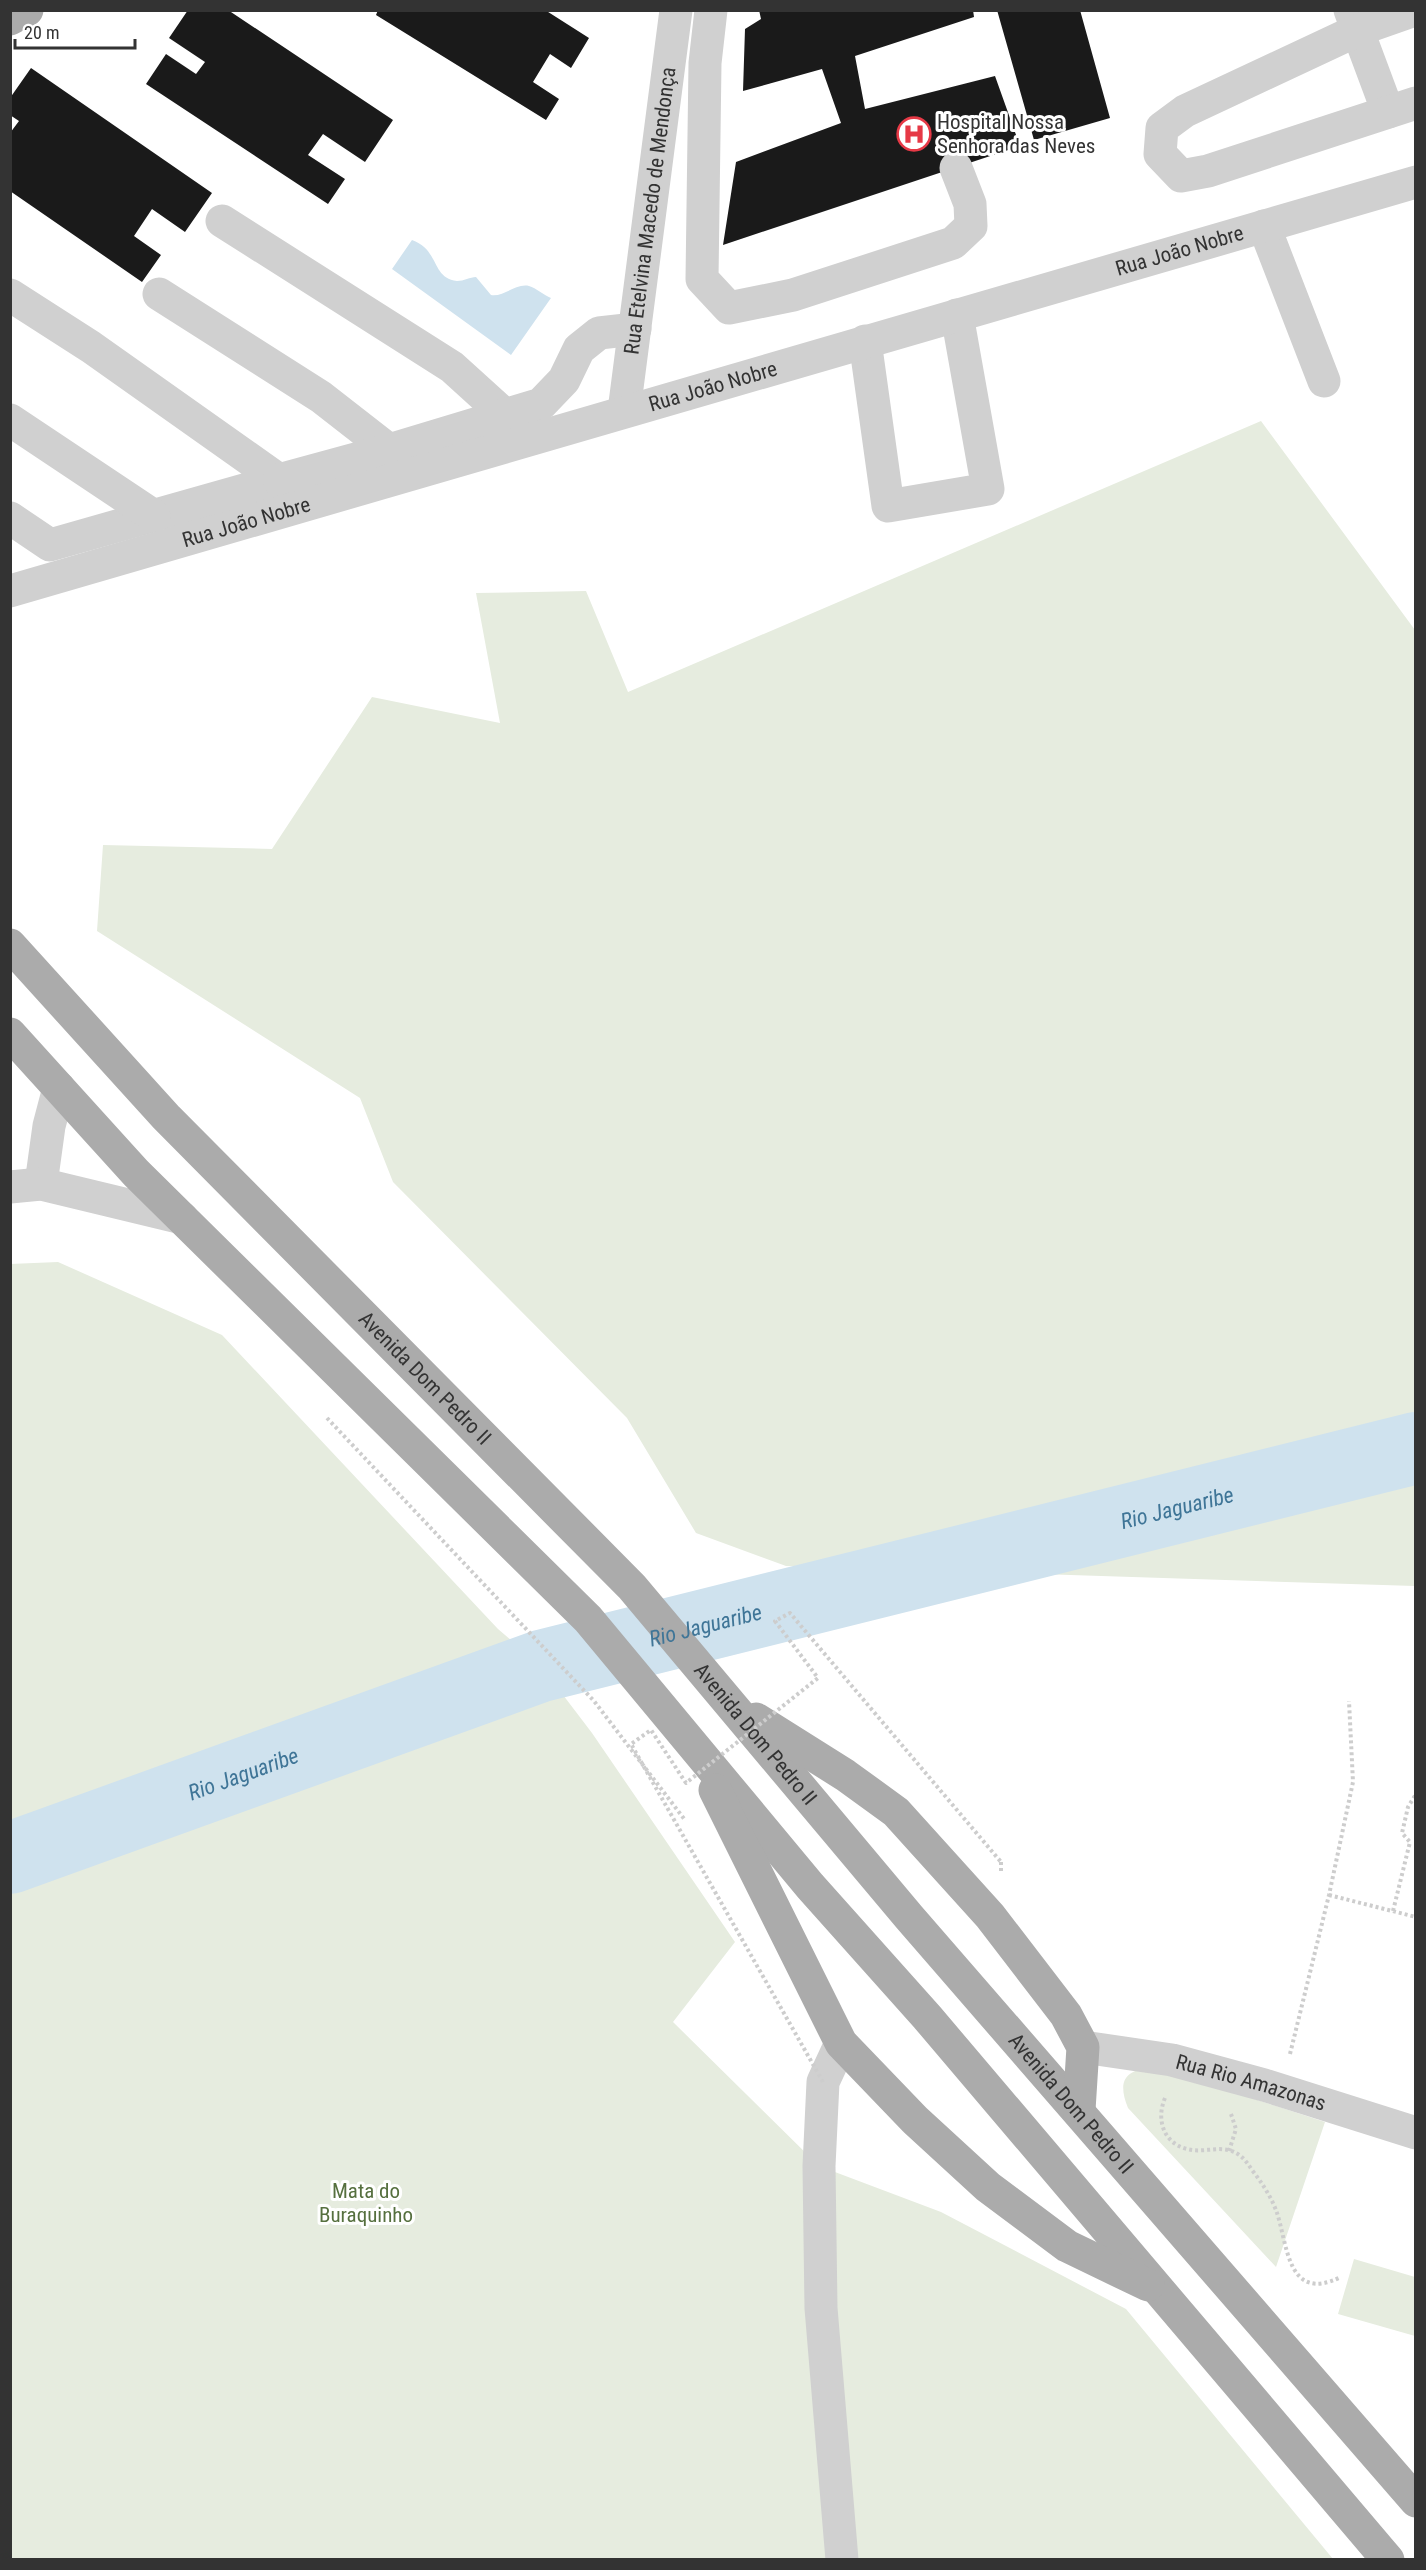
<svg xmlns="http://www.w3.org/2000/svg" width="1426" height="2570" font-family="'Roboto Condensed',sans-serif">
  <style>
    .green { fill: #e6ecdf }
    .water { fill: #cfe2ee }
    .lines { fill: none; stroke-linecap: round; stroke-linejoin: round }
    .river { stroke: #cfe2ee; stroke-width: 72 }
    .building { fill: #1a1a1a }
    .path { stroke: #cdcdcd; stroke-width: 4; stroke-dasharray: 3 3; stroke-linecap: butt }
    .minor { stroke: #d0d0d0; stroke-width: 33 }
    .major { stroke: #ababab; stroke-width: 33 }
    .path-bridge { stroke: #cdcdcd; stroke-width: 4; stroke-dasharray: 3 3; stroke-linecap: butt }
    .labels { text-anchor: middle; stroke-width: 6; stroke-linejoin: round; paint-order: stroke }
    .poi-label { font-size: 21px; fill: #333; stroke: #fff; text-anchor: start }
    .street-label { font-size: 21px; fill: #333; stroke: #fff }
    .park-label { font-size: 21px; fill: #56703f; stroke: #fff }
    .water-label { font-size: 22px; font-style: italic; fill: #3f7597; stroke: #fff }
  </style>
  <rect width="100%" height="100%" fill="#fff"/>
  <path class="green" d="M1261 421 1415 630V1586L786 1566 696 1533 627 1418 393 1182 360 1098 97 931 103 845 272 849 372 697 500 723 476 593 586 591 628 692Z
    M58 1262 222 1335 498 1629 541 1666 592 1733 735 1942 673 2022 819 2166 941 2212 1126 2309 1333 2559H11L10 1264Z
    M1157 2067 1325 2122 1276 2267 1128 2108C1116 2078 1127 2069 1157 2067Z
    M1354 2259 1415 2277V2336L1338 2314Z"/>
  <path class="water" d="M412 240C440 250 431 278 457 281 464 281 470 277 476 277L491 295C504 297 516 283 529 286 536 288 544 295 551 298L511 355 392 269Z"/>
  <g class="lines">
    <path class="river" id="s1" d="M10 1858 541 1666 1416 1448"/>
  </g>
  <path class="building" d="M188 10H228L393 120 365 162 323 134 308 155 345 179 328 204 146 84 166 54 196 74 205 62 169 38Z
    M378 10H545L589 38 571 68 550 54 533 82 559 99 546 120 376 15Z
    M759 10H973L974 17 855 56 865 109 995 76 1020 146 723 245 736 162 841 123 822 69 743 91 745 29 761 19Z
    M997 10H1080L1110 118 1034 140Z
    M31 68 212 193 185 232 152 209 134 236 161 255 142 282 10 191V133L19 121 10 115V98Z"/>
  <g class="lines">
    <path class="path" d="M327 1418 594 1701 685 1820
      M1001 1862V1872
      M1329 1895 1416 1917
      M1393 1911 1410 1842 1402 1833 1408 1807 1416 1794
      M1290 2054 1329 1895 1353 1782 1349 1701
      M1165 2098C1156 2119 1163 2143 1187 2149 1200 2153 1215 2147 1228 2150 1241 2153 1246 2161 1252 2170 1262 2183 1270 2195 1276 2210 1288 2243 1286 2304 1341 2277
      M1229 2151 1236 2129 1231 2114"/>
    <g class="minor">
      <path d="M711 10 705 63 702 279 729 308 793 295 953 243 971 226 970 204 956 168"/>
      <path d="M1350 10 1388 112"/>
      <path d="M1415 10 1358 30 1185 111 1162 128 1160 154 1181 176 1208 171 1416 103"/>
      <path d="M222 221 452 367 506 416"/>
      <path d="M1264 226 1324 381"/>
      <path d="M159 294 321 397 389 450"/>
      <path d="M10 295 91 347 279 480 50 545 10 518"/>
      <path d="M865 341 888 506 988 489 957 315"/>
      <path id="s2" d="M624 411 676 10"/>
      <path d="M10 420 154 516"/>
      <path d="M290 499 279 480 389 450 541 404 564 380 579 349 599 333 635 329"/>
      <path id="s3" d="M10 591 1416 182"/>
      <path d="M41 1184 49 1126 59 1088"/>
      <path d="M10 1187 41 1184 182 1218"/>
      <path d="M841 2043 823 2082 819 2166 821 2308 842 2560"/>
      <path id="s4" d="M1083 2047 1172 2060 1264 2085 1416 2133"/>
    </g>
    <g class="major">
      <path d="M10 19 27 10"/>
      <path id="s5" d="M10 945 166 1117 632 1587 909 1917 1416 2501"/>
      <path d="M10 1034 136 1173 588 1619 810 1886 927 2017 1388 2560"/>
      <path d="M756 1719 845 1775 896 1812 990 1916 1066 2015 1083 2047 1079 2110"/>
      <path d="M715 1790 841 2043 915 2120 988 2187 1067 2246 1148 2285"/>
    </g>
    <path class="path-bridge" d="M823 2082 631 1744 651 1730 686 1783 818 1678 775 1621 790 1613 1001 1862"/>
  </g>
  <defs>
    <g id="hospital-ring" transform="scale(1.725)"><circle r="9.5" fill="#fff" stroke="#e63946" stroke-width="1.5"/><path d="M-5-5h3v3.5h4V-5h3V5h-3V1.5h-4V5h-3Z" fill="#e63946"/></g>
  </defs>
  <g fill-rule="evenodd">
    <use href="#hospital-ring" x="914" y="134"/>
  </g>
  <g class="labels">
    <g class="poi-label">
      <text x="937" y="129">Hospital Nossa<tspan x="937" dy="24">Senhora das Neves</tspan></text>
    </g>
    <g class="street-label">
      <text dy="7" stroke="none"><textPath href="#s2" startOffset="202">Rua Etelvina Macedo de Mendonça</textPath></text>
      <text dy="7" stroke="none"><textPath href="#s3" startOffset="1218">Rua João Nobre</textPath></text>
      <text dy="7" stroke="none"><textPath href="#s3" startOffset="732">Rua João Nobre</textPath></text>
      <text dy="7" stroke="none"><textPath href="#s3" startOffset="246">Rua João Nobre</textPath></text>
      <text dy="7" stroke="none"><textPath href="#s5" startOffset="600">Avenida Dom Pedro II</textPath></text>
      <text dy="7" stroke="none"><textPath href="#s5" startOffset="1086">Avenida Dom Pedro II</textPath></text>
      <text dy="7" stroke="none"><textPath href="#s4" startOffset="172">Rua Rio Amazonas</textPath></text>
      <text dy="7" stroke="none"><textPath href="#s5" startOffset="1572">Avenida Dom Pedro II</textPath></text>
    </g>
    <g class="park-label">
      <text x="366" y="2198">Mata do<tspan x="366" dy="24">Buraquinho</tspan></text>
    </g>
    <g class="water-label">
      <text dy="8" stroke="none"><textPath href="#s1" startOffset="1220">Rio Jaguaribe</textPath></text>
      <text dy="8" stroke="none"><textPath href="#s1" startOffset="734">Rio Jaguaribe</textPath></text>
      <text dy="8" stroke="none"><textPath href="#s1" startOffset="248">Rio Jaguaribe</textPath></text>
    </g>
  </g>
  <rect width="1426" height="2570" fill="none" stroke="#333333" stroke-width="24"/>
  <path d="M15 39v9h120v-9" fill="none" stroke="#333333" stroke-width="3"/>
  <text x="24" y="39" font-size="18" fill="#333333" stroke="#ffffff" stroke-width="4.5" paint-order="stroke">20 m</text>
</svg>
